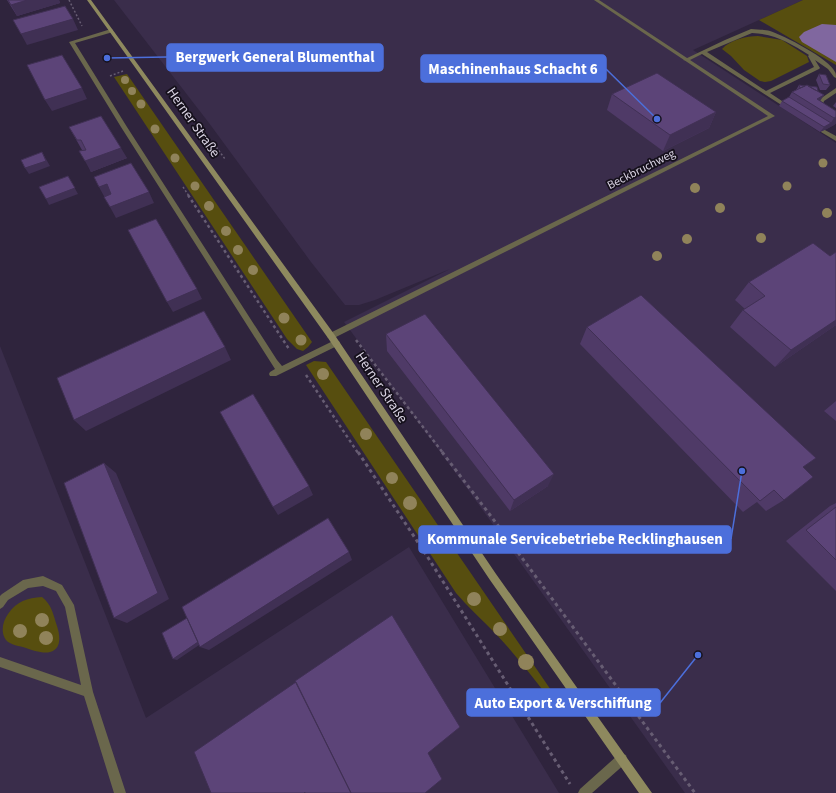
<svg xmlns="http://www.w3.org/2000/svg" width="836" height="793" font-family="'Source Sans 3',sans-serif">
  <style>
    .built { fill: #3a2d4b }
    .green { fill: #574e0f }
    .water { fill: #80679f }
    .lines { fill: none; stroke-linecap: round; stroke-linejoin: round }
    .path-far2 { stroke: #675d73; stroke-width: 1.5; stroke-dasharray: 2 2; stroke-linecap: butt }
    .path-far1 { stroke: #675d73; stroke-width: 2.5; stroke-dasharray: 3 3; stroke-linecap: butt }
    .path { stroke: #675d73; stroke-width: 3; stroke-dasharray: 3.5 3.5; stroke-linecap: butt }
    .lane { fill: #6a674c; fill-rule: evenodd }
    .street { fill: #6a674c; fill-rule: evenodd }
    .secondary { fill: #8e895e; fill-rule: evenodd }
    .tree { fill: #90835a }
    .wall { fill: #4f3a67 }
    .shaded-wall { fill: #403054 }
    .building { fill: #5c4478; stroke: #403054 }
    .labels { text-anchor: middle; stroke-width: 3.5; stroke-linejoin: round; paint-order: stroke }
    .far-street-label { font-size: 12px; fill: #d9d3e3; stroke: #15101b }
    .street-label { font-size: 14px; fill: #d9d3e3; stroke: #15101b }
    .leader { fill: none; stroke: #4c6fdb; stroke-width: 1.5 }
    .callout-dot { fill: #4c6fdb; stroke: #15101b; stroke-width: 1.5 }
    .callout { fill: #4c6fdb; stroke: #4c6fdb; stroke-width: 1.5 }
    .callout-label { font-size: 15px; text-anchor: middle; font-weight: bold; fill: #fff }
  </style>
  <rect width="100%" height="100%" fill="#2f243d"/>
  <path class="built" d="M114 0H803L693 50 836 143V793H685L469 491 344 322 450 269 375 300 359 305H345L311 262 209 123Z
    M0 346 146 718 409 547 559 793H0Z"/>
  <path class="green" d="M803 0H836V65L759 20Z
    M758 36 782 40 807 56 809 62 771 81 765 82 760 81 744 70 731 56 722 49C730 40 746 36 758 36Z
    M127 74 312 342 308 347 303 351 297 349 287 339 114 77Z
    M314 361 326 362 553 693 548 697C531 675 514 653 495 633 481 619 468 607 456 593L306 365Z
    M42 597C52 605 53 614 57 626 60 635 62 649 50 652 43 654 32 650 26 648 20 646 10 645 6 640 0 632 3 621 8 614 17 601 27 598 42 597Z"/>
  <path class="water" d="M822 24 836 25V62L802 42 799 37 804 32Z"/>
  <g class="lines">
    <path class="path-far2" d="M69 0 82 26
      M110 76 123 71
      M214 144 225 159
      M183 187 189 196"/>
    <path class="path-far1" d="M188 195 289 349
      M356 340 443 453
      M306 375 358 453"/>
    <path class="path" d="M358 452 427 556 570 784
      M442 452 503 532 695 793"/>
    <path class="lane" d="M111 29 113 30V32L75 43 127 127 277 360 282 366 333 341H339L340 343 339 345 276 376H270L269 374 270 372 275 369 121 127 69 42Z
      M751 29C757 30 764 29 770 31 783 35 830 59 835 72 836 73 836 76 836 78L834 77 828 69 815 60 820 68 819 69 770 93 785 103 786 104 783 106 702 54 688 61 683 60 725 40ZM752 33C775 34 790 43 809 55L808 56 814 67 766 91 707 52Z
      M836 88V93L824 101 823 104 825 109 836 115V120L821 111 817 104 820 99Z
      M823 129 836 136V141L821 132V130Z
      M43 576 62 585 74 605 93 692 126 793H114L84 696 0 667V657L81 685 65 607 56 591 43 586 28 588 8 600 3 607 0 609V596L2 594 23 580Z
      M622 754 626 755 627 759 626 763 592 793H578L580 789 618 755Z"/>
    <path class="street" d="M594 0H599L775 116 334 338H328L327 336 328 334 768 116Z"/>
    <path class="secondary" d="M87 0H91L334 334 496 574 652 793H639L490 580 328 338Z"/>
  </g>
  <g class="tree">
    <circle cx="125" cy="80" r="4"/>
    <circle cx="132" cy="91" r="4"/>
    <circle cx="141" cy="104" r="4.5"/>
    <circle cx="155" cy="129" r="4.5"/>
    <circle cx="175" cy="158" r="4.5"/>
    <circle cx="823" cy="163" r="4.5"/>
    <circle cx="195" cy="186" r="4.5"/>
    <circle cx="787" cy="186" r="4.5"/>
    <circle cx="695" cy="188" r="5"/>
    <circle cx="209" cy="206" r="5"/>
    <circle cx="720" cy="208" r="5"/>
    <circle cx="827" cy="213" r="5"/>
    <circle cx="226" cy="231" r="5"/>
    <circle cx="761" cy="238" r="5"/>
    <circle cx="687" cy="239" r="5"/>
    <circle cx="238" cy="250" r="5"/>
    <circle cx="657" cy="256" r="5"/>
    <circle cx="253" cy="270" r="5"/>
    <circle cx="284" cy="318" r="5.5"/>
    <circle cx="301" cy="340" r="5.5"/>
    <circle cx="323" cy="374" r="6"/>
    <circle cx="366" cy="434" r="6"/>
    <circle cx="392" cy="478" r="6"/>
    <circle cx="410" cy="503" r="7"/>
    <circle cx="474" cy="599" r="7"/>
    <circle cx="42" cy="620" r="7"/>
    <circle cx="500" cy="629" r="7"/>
    <circle cx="20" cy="631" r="7"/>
    <circle cx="46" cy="638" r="7"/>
    <circle cx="526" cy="662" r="8"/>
  </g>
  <path class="wall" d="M7 0H59L60 3 17 16Z
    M819 74 830 85 826 90H820L816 80Z
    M799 85 818 91 817 92 820 101 836 111V123L834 125 820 132 779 106 782 101 789 97 792 92 796 90Z
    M612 94 716 112 709 128 663 151 607 110Z
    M836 102V108L833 106Z
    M69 127 127 158 91 172 82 150Z
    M749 282 836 325 775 367 730 327 743 310 745 309 735 300Z
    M587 327 803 467 784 500 766 511 757 502 743 512 580 344Z
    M386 334 548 486 510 511 387 351Z
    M836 401V421L824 411Z
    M836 503V591L786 541 830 506Z"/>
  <path class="shaded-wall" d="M27 0H59L60 3 17 16 11 5Z
    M73 19 78 30 27 45 21 34Z
    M82 88 87 99 52 111 45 100Z
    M824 95 817 106V99Z
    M716 112 709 128 663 151 670 135Z
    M836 117V123L834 125 827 129 834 118Z
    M831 123 827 129 820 132 824 127Z
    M121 148 127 158 91 172 85 161Z
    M42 152 50 166 29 174 25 168Z
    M68 176 78 194 49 205 46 199Z
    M107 184 113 195 105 198 99 187Z
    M149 192 154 203 116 218 110 207Z
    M197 289 202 299 173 312 167 302Z
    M836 320V325L775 367 791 350Z
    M225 347 231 360 86 431 74 420Z
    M104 463 116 473 169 599 127 623 114 618Z
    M554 474 548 486 510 511 514 500Z
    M309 486 313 495 278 515 273 507Z
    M349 552 352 560 209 650 200 647Z
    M198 642 202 643 177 660 173 659Z"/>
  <path class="building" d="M8 0H27L11 5Z
    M65 6 73 19 21 34 13 20Z
    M62 55 82 88 45 100 27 65Z
    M657 73 716 112 670 135 612 94Z
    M819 74 826 75 830 85 823 84Z
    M799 85 805 86 800 88Z
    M807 85 824 95 817 99 836 111V117L834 118 792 92Z
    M808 86 817 87 818 91 815 90Z
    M789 97 831 123 824 127 782 101Z
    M101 116 121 148 85 161 79 151 86 150 81 140H77L69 127Z
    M42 152 46 161 25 168 21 160Z
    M131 163 149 192 110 207 104 197 111 194 107 184 99 187 94 177Z
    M68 176 75 188 46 199 39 187Z
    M156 219 197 289 167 302 128 230Z
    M813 243 830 256 836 252V320L791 350 743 310 765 296 749 282Z
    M641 295 816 458 803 467 813 477 784 500 774 490 760 501 587 327Z
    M204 311 225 347 74 420 57 378Z
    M425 314 554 474 514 500 386 334Z
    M253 394 309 486 273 507 220 412Z
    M104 463 158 593 114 618 64 483Z
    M836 507V560L806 530Z
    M328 518 349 552 200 647 182 607Z
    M392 615 460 727 428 753 442 779 425 793H351L295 681Z
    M187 618 198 642 173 659 162 633Z
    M296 682 351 793H305V792L304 793H211L194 752Z"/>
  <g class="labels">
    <g class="far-street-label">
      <text transform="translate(641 169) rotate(-27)" y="4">Beckbruchweg</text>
    </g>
    <g class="street-label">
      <text transform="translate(194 122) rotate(55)" y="5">Herner Straße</text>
      <text transform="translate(382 387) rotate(56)" y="5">Herner Straße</text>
    </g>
  </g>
  <path class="leader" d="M107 58L167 57M657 119L606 69M742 471L731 539M698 655L660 703"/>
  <g class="callout-dot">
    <circle cx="107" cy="58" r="4"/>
    <circle cx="657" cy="119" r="4"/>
    <circle cx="742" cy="471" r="4"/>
    <circle cx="698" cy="655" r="4"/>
  </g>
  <g class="callout">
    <rect x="167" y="44" width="216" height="27" rx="4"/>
    <rect x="421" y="55" width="185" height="27" rx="4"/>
    <rect x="419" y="526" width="312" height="27" rx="4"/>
    <rect x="467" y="689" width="193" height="27" rx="4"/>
  </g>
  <g class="callout-label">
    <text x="275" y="62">Bergwerk General Blumenthal</text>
    <text x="513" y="74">Maschinenhaus Schacht 6</text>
    <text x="575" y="544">Kommunale Servicebetriebe Recklinghausen</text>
    <text x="563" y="708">Auto Export &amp; Verschiffung</text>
  </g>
</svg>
